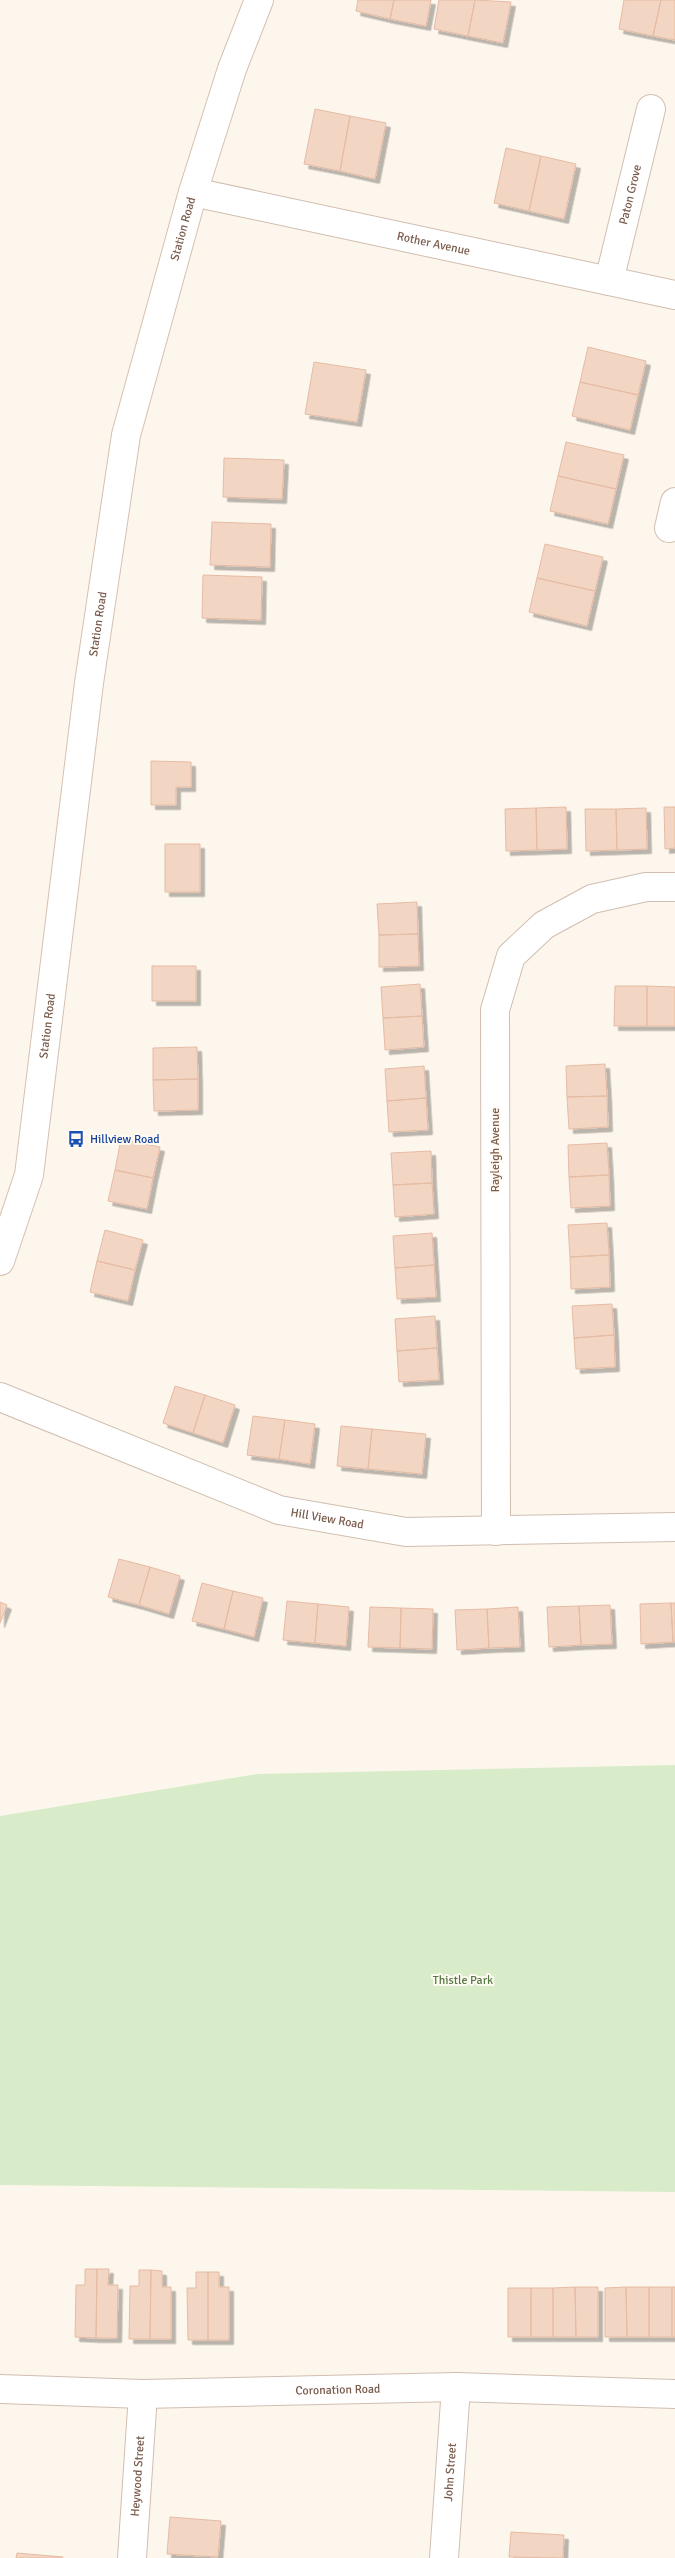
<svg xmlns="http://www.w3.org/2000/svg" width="675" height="2558" font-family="Signika,sans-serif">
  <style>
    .green { fill: #d8ecc9 }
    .building { fill: #f3d5c3; stroke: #e6bba3; filter: url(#shadow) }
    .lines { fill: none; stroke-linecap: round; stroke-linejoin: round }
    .minor-casing { stroke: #d1beb0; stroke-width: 30 }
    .secondary-casing { stroke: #d6c0b0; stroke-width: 30 }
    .minor { stroke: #fff; stroke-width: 28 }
    .secondary { stroke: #fff; stroke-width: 28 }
    .labels { text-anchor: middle; stroke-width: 4; stroke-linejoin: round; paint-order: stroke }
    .street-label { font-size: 12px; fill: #7a5c4d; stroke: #fffaf3 }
    .transit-label { font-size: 12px; fill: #164399; stroke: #fffaf3; text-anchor: start }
    .park-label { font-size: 12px; fill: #537a41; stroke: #fffaf3 }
  </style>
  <defs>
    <filter id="shadow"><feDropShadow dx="4.5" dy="4.5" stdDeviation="0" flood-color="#0004"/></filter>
  </defs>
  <rect width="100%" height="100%" fill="#fdf6ec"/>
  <path class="green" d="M675 1765V2192L0 2185V1816L257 1774Z"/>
  <path class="building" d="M358 0H394L390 19 356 11Z
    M394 0H431L426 26 390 19Z
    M439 0H475L468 36 434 29Z
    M475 0 511 2 503 43 468 36Z
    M624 0H661L653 36 619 29Z
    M661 0H675V40L653 36Z
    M315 109 350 116 340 171 304 164Z
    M350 116 386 123 375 179 340 171Z
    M506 148 541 156 529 211 494 203Z
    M541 156 576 164 564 219 529 211Z
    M588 347 646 361 638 395 580 382Z
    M314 362 366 370 357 422 305 414Z
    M580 382 638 395 630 430 572 416Z
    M566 442 624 455 616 489 558 476Z
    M224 458 284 460 282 499 223 497Z
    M558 476 616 489 608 524 550 511Z
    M212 522 271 524 270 567 210 565Z
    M545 544 603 557 595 591 537 578Z
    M203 575 262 577 261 620 202 618Z
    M537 578 595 591 587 626 529 612Z
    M151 761 191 762V787H176V805H151Z
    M566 807 567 849 537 850 536 808Z
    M664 807H675V848L665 849Z
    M536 808 537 850 506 851 505 809Z
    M646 808 647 849 617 850 616 809Z
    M585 809H616L617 850 586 851Z
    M165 844H200V892H165Z
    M417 902 418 934 379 935 377 904Z
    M418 934 419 966 379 967V935Z
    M152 966H196V1001H152Z
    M420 984 422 1016 383 1018 381 987Z
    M615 986H647V1026H614Z
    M647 986 675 987V1026H647Z
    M422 1016 424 1047 385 1050 383 1018Z
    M197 1047 198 1079 153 1080V1048Z
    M605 1064 607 1096 567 1097 566 1066Z
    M424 1066 426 1098 387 1101 385 1069Z
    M198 1079V1110L154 1111 153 1080Z
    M607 1096 608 1127 569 1129 567 1097Z
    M426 1098 428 1130 389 1132 387 1101Z
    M121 1139 160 1147 153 1178 115 1170Z
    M607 1143 609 1175 569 1177 568 1145Z
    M431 1151 432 1183 393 1185 391 1153Z
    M115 1170 153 1178 147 1209 108 1201Z
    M609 1175 610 1206 571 1208 569 1177Z
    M432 1183 434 1214 395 1217 393 1185Z
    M607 1223 609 1255 570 1257 568 1225Z
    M105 1230 143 1240 135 1270 97 1261Z
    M432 1233 434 1265 395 1268 393 1236Z
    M609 1255 610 1287 571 1289 570 1257Z
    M97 1261 135 1270 128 1301 90 1292Z
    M434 1265 436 1297 397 1299 395 1268Z
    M612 1304 614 1335 574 1338 572 1306Z
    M435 1316 437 1348 397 1351 395 1319Z
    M614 1335 615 1367 576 1369 574 1338Z
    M437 1348 439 1380 399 1382 397 1351Z
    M175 1386 205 1395 193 1433 163 1423Z
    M205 1395 235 1405 223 1443 193 1433Z
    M253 1416 285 1420 279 1459 247 1455Z
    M285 1420 315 1424 310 1464 279 1459Z
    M341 1426 372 1429 368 1469 337 1466Z
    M372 1429 426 1434 422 1474 368 1469Z
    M119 1559 150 1567 139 1605 108 1597Z
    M150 1567 180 1576 169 1614 139 1605Z
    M202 1583 233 1591 224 1629 192 1621Z
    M233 1591 263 1598 254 1637 224 1629Z
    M287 1601 318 1604 315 1643 283 1640Z
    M0 1602 7 1605 0 1623Z
    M671 1603H675V1642H673Z
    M671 1603 673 1642 641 1644 640 1604Z
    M318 1604 349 1607 346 1646 315 1643Z
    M610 1605 612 1644 581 1645 579 1606Z
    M579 1606 581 1645 549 1647 547 1607Z
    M370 1607 401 1608 400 1648 368 1647Z
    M518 1607 520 1647 489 1648 487 1609Z
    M401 1608 433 1609 432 1649 400 1648Z
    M487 1609 489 1648 457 1650 455 1610Z
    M85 2269H97L96 2338 75 2337 76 2285H85Z
    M97 2269H109L108 2285H118L117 2338H96Z
    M139 2270H151L150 2339H129L130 2286H139Z
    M151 2270 162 2271V2287H171V2339H150Z
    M196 2272H208V2340H188L187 2288H196Z
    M208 2272H219V2287H229V2340H208Z
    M575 2287 576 2337H553V2288Z
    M575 2287H598V2337H576Z
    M626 2287 627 2337H605V2288Z
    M626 2287H649V2337H627Z
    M649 2287H672V2337H649Z
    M672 2287H675V2337H672Z
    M508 2288H531V2337H508Z
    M531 2288H553V2337H531Z
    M170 2517 221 2521 218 2557 167 2554Z
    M511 2532 564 2535 563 2558 509 2557Z
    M17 2553 63 2557V2558H16Z"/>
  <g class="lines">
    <g class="minor-casing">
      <g id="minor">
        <path id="s1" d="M193 192 675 295"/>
        <path id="s2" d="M609 281 651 109"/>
        <path d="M669 528 675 502"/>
        <path id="s3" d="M0 1397 279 1510 406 1532 675 1527"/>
        <path d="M496 1531 495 1010 511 956 544 925 592 899 646 887H675"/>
        <path id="s4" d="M0 2389 143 2394 456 2387 675 2394"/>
        <path id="s5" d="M132 2558 143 2394"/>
        <path id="s6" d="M444 2558 456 2387"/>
      </g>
    </g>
    <g class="secondary-casing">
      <g id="secondary">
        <path id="s7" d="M0 1261 29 1175 89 683 126 435 193 192 232 69 259 0"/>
      </g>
    </g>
    <use href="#minor" class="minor"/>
    <use href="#secondary" class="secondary"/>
  </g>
  <defs>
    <g id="bus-bare" transform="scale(1.35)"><path d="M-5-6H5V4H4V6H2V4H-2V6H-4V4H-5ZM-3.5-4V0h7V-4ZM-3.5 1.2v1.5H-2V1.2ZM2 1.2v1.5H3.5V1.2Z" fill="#1a4fb4" stroke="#fffaf3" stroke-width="2.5" paint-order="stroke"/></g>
  </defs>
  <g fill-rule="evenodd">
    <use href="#bus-bare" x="76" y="1139"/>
  </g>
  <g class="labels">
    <g class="street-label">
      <text dy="4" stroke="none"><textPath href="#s2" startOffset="89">Paton Grove</textPath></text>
      <text dy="4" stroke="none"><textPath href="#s7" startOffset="1051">Station Road</textPath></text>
      <text dy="4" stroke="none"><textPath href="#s1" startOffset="246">Rother Avenue</textPath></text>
      <text dy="4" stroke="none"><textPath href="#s7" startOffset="646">Station Road</textPath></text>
      <text dy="4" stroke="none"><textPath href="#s7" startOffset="241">Station Road</textPath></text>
      <text transform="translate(495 1150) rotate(-90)" y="4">Rayleigh Avenue</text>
      <text dy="4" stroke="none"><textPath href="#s3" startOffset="350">Hill View Road</textPath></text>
      <text dy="4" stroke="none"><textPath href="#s4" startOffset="338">Coronation Road</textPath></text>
      <text dy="4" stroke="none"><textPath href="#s6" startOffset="86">John Street</textPath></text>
      <text dy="4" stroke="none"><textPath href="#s5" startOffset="82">Heywood Street</textPath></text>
    </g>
    <g class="transit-label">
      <text x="90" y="1143">Hillview Road</text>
    </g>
    <g class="park-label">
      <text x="463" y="1984">Thistle Park</text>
    </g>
  </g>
</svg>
